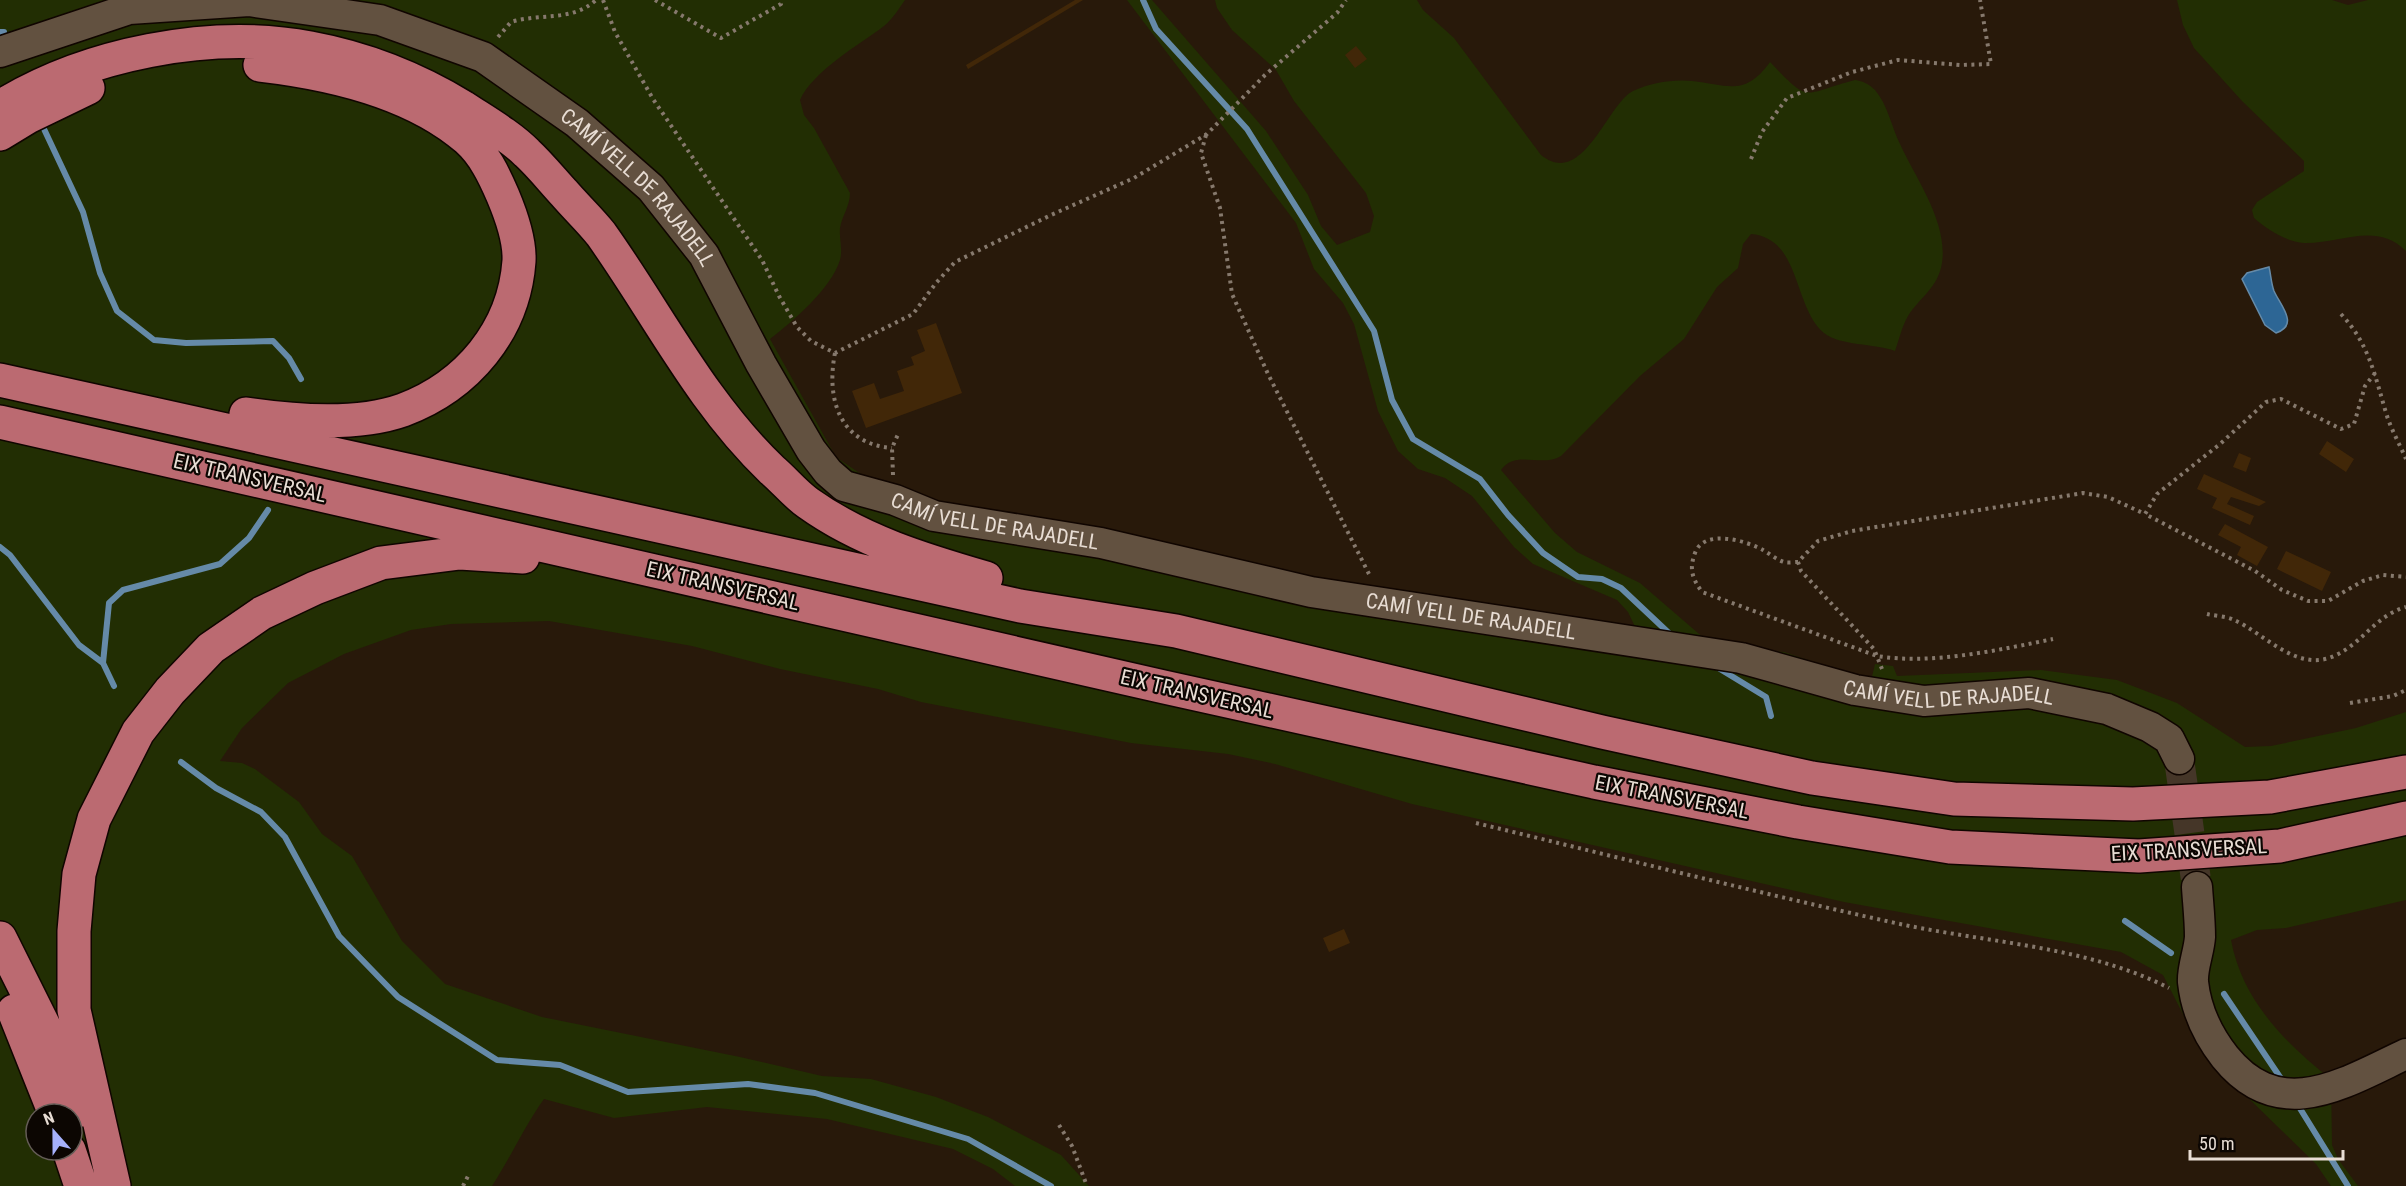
<svg xmlns="http://www.w3.org/2000/svg" width="2406" height="1186" font-family="'Roboto Condensed',sans-serif">
  <style>
    .green { fill: #222e03; fill-rule: evenodd }
    .water { fill: #2d6695; stroke: #658aa8; stroke-width: 1.5 }
    .lines { fill: none; stroke-linecap: round; stroke-linejoin: round }
    .stream { stroke: #658aa8; stroke-width: 6 }
    .building { fill: #412708 }
    .minor-tunnel { stroke: #453628; stroke-width: 30; stroke-dasharray: 30 15; stroke-linecap: butt }
    .minor-casing { stroke: #100500; stroke-width: 33 }
    .highway-casing { stroke: #100500; stroke-width: 36 }
    .path { stroke: #86796d; stroke-width: 4; stroke-dasharray: 3 4.5; stroke-linecap: butt }
    .minor { stroke: #625140; stroke-width: 30 }
    .highway { stroke: #bb6a71; stroke-width: 33 }
    .labels { text-anchor: middle; stroke-width: 4.5; stroke-linejoin: round; paint-order: stroke }
    .street-label { font-size: 21px; fill: #e8ddd4; stroke: #0c0602 }
  </style>
  <rect width="100%" height="100%" fill="#28190a"/>
  <path class="green" d="M0 0H905C899 8 893 19 884 26 859 45 813 71 800 100L804 115 814 128 850 193C850 206 842 216 840 228 839 239 843 249 840 260 831 289 793 321 770 339L836 457 871 481 929 500 1397 596 1638 633 1628 612 1617 600 1533 564 1514 547 1472 496 1445 478 1418 469 1398 451 1378 411 1354 324 1343 303 1314 269 1296 223 1127 0H1152L1266 131 1308 195 1321 226 1337 245 1370 232 1374 216 1366 193 1294 101 1276 70 1232 30 1217 8 1215 0H1417L1423 10 1454 38 1541 155C1583 189 1607 104 1633 91 1650 83 1673 79 1692 81 1728 85 1745 97 1770 62 1811 105 1801 94 1855 80 1863 81 1869 84 1875 90 1888 105 1891 126 1900 144 1916 179 1948 222 1942 263 1938 288 1920 297 1908 316 1902 326 1899 340 1895 351 1874 343 1840 346 1824 333 1793 307 1801 238 1751 234L1743 244 1738 268 1717 287 1684 339 1640 376 1561 456C1541 468 1516 449 1501 470L1555 533 1577 552 1640 583 1713 646 1784 652 1871 681 1875 664 1893 666 1897 676 2041 670 2117 680 2177 703 2245 747 2271 746 2356 728 2406 712V900L2286 928 2257 930 2231 940C2242 1000 2285 1043 2331 1079L2332 1145 2338 1159 2358 1186H2331L2316 1164 2237 1087 2192 1032 2163 975 2121 952 1844 902 1412 804 1275 764 1228 754 1131 743 921 702 878 689 780 669 692 646 549 621 451 624 411 630 344 654 288 683 242 728 220 761 242 763 255 769 299 802 322 834 352 856 402 941 445 984 542 1017 740 1057 822 1076 871 1079 936 1097 988 1117 1061 1155 1089 1186H1015L993 1169 953 1149 827 1119 707 1107 614 1118 544 1099C524 1127 511 1157 492 1186H0ZM36 1114H72V1150H36Z
    M2177 0H2332L2348 5 2368 0H2406V251C2376 221 2340 244 2304 243 2286 242 2267 229 2254 218L2252 210 2257 202 2304 171V161L2242 101 2194 48 2183 25Z"/>
  <path class="water" d="M2269 267C2271 275 2271 283 2274 291 2280 305 2300 325 2276 333L2265 325 2242 279 2247 273Z"/>
  <g class="lines">
    <path class="stream" d="M1143 0 1156 29 1247 129 1374 331 1392 400 1413 439 1480 479 1508 515 1543 553 1578 577 1602 579 1621 588 1672 636
      M0 32H4
      M44 129 83 212 100 273 117 311 154 340 186 343 273 341 289 358 301 379
      M0 547 10 555 79 645 103 663 114 686
      M103 663 109 603 123 590 220 564 249 538 268 510
      M1715 666 1766 697 1771 716
      M181 762 216 788 261 812 285 837 339 936 398 997 497 1060 560 1065 628 1092 748 1084 815 1093 968 1139 1051 1186
      M2125 921 2171 953
      M2224 994 2284 1083
      M2296 1102 2348 1186"/>
  </g>
  <path class="building" d="M1075 0H1083L968 69 966 65Z
    M1356 46 1367 59 1355 68 1345 55Z
    M936 323 962 393 866 428 852 391 874 383 880 399 904 391 897 371 914 365 911 357 925 351 917 330Z
    M2327 441 2354 459 2346 472 2319 454Z
    M2239 453 2251 458 2246 472 2233 467Z
    M2204 474 2266 502 2259 506 2231 497 2227 504 2254 516 2250 525 2212 508 2217 498 2197 489Z
    M2225 524 2268 547 2257 566 2237 555 2241 547 2218 535Z
    M2286 551 2331 572 2322 591 2277 569Z
    M1344 929 1350 943 1329 952 1323 938Z"/>
  <g class="lines">
    <path class="minor-tunnel" d="M2179 759 2197 887"/>
    <g class="minor-casing">
      <g id="minor">
        <path id="s1" d="M0 52 129 9 249 1 380 20 483 57 577 123 651 188 704 255 761 364 811 450 828 472 844 486 895 500 934 516 1101 543 1311 592 1741 658 1855 690 1924 701 2029 693 2107 709 2150 727 2169 739 2179 759"/>
        <path d="M2197 887C2198 903 2200 920 2200 937 2199 952 2192 968 2193 982 2196 1011 2207 1034 2225 1057 2280 1125 2344 1083 2406 1054"/>
      </g>
    </g>
    <g class="highway-casing">
      <path id="highway" d="M0 107C86 54 210 29 310 48 364 58 417 79 463 107 484 121 509 135 527 153 540 165 552 180 564 193 576 207 590 220 601 234 658 314 700 401 772 470 784 480 795 494 808 503 861 541 924 560 986 578
        M0 134 28 117 88 88
        M0 380 1020 606 1176 631 1602 732 1812 778 1954 799 2133 804 2270 797 2406 772
        M246 414C293 421 358 426 403 410 467 386 514 331 519 261 520 240 511 215 503 196 494 175 484 154 467 139 413 92 329 73 260 65
        M0 422 1164 687 1594 782 1798 822 1950 847 2139 856 2280 846 2406 818
        M0 938 49 1036 81 1110
        M14 1011 55 1114
        M69 1150 81 1186
        M114 1186 74 1010V931L79 874 94 819 138 732 170 691 211 648 262 613 315 588 381 563 460 553 523 557"/>
    </g>
    <path class="path" d="M603 0 615 32 653 99 762 260 779 296 797 327 811 341 835 353 913 314 936 283 955 262 1051 215 1134 178 1207 134 1265 75 1337 13 1346 0
      M655 0 721 38 781 4V0
      M498 37 511 22C540 13 572 22 596 0
      M1206 135 1201 153 1220 208 1232 294 1268 374 1370 576
      M1751 159 1762 132 1787 98 1852 72 1898 60 1960 65 1991 64 1980 0
      M2341 314C2370 345 2375 377 2387 416 2392 431 2400 445 2406 459
      M835 353C826 398 839 444 892 448
      M2375 373 2365 386 2354 424 2341 429 2281 399 2266 402 2220 444 2157 494 2145 514 2255 571 2282 590 2308 601H2328L2363 581 2383 575 2406 577
      M893 475 892 448 899 432
      M1798 562C1794 562 1788 563 1784 562 1777 560 1770 554 1763 550 1747 541 1704 528 1695 553 1689 569 1692 578 1702 592L1877 656C1931 665 1999 650 2053 639
      M2207 614C2215 616 2226 616 2234 620 2264 633 2297 673 2334 656 2362 644 2376 615 2406 607
      M1882 669 1874 649 1801 571 1798 562 1818 541 1852 531 2083 493 2108 497 2145 514
      M2350 703 2393 696 2406 690
      M1476 823C1617 857 1758 893 1900 924 1989 943 2086 946 2169 988
      M1059 1125 1072 1146 1087 1186
      M463 1186 469 1174"/>
    <use href="#minor" class="minor"/>
    <use href="#highway" class="highway"/>
  </g>
  <g class="labels">
    <g class="street-label">
      <text dy="7" stroke="none"><textPath href="#s1" startOffset="702">CAMÍ VELL DE RAJADELL</textPath></text>
      <text transform="translate(250 478) rotate(13)" y="7">EIX TRANSVERSAL</text>
      <text dy="7" stroke="none"><textPath href="#s1" startOffset="1224">CAMÍ VELL DE RAJADELL</textPath></text>
      <text transform="translate(723 586) rotate(13)" y="7">EIX TRANSVERSAL</text>
      <text dy="7" stroke="none"><textPath href="#s1" startOffset="1710">CAMÍ VELL DE RAJADELL</textPath></text>
      <text dy="7" stroke="none"><textPath href="#s1" startOffset="2196">CAMÍ VELL DE RAJADELL</textPath></text>
      <text transform="translate(1197 694) rotate(13)" y="7">EIX TRANSVERSAL</text>
      <text transform="translate(1672 797) rotate(11)" y="7">EIX TRANSVERSAL</text>
      <text transform="translate(2189 850) rotate(-3)" y="7">EIX TRANSVERSAL</text>
    </g>
  </g>
  <g transform="translate(54 1132) rotate(339)"><circle r="28" fill="#0c0602" stroke="#645c56" stroke-width="1.5"/>
  <path d="M0-4.5L10 22L0 15L-10 22Z" fill="#a6b1fc"/>
  <text y="-9" font-size="16" font-weight="bold" text-anchor="middle" fill="#e8ddd4">N</text>
  </g>
  <path d="M2190 1150v9h153v-9" fill="none" stroke="#e8ddd4" stroke-width="3"/>
  <text x="2199" y="1150" font-size="18" fill="#e8ddd4" stroke="#0c0602" stroke-width="4.5" paint-order="stroke">50 m</text>
</svg>
